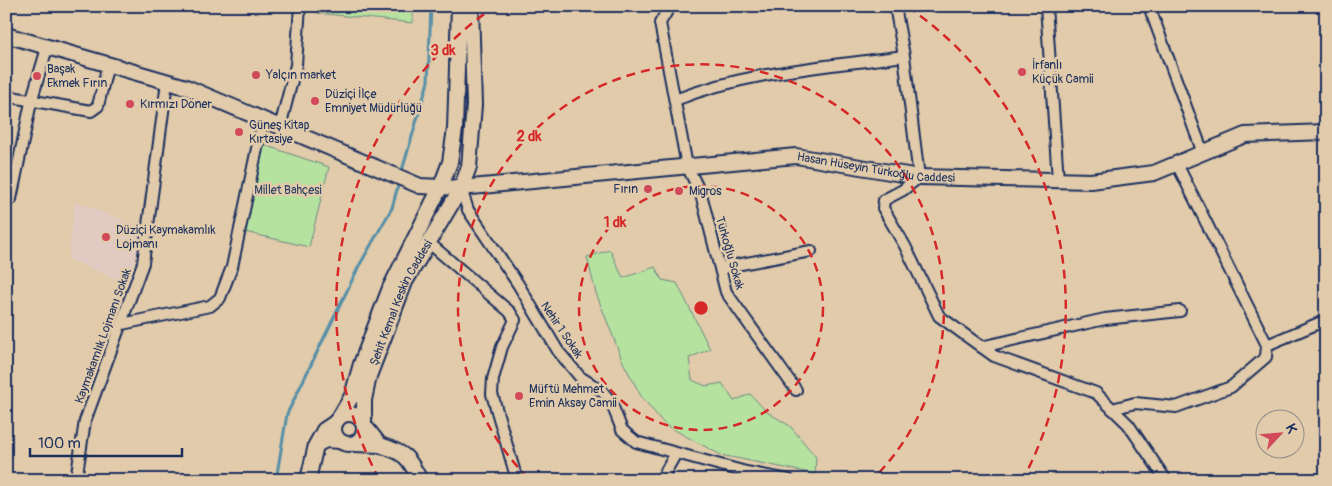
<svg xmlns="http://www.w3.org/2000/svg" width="1332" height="486" font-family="Pangolin,sans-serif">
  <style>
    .built { fill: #e1cac2 }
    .green { fill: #b6e2a0; stroke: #68887f }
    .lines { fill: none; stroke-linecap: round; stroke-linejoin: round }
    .stream { stroke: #578fa8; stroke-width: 3 }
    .street-casing { stroke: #1b2f5e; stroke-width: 14 }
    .secondary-casing { stroke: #1b2f5e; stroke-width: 18 }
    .street { stroke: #e1cbaa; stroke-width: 10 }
    .secondary { stroke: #e1cbaa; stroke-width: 14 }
    .ring { fill: none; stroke: #d62828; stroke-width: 2.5; stroke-dasharray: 9 6 }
    .poi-dot { fill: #d1495b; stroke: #e1cbaa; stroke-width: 2 }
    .labels { text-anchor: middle; stroke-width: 5; stroke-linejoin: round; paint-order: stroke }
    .poi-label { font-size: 12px; fill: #1b2f5e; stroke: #e1cbaa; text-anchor: start }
    .street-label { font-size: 12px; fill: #1b2f5e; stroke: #e1cbaa }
    .park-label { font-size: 12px; fill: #2a4165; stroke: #e1cbaa }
    .centre { fill: #d62828; stroke: #e1cbaa; stroke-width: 2.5 }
    .ring-label { font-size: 15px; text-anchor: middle; font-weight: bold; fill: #d62828; stroke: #e1cbaa; stroke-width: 5; stroke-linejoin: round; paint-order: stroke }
  </style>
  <rect width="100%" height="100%" fill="#e1cbaa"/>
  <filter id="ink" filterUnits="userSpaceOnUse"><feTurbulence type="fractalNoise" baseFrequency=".02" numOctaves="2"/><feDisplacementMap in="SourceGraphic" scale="10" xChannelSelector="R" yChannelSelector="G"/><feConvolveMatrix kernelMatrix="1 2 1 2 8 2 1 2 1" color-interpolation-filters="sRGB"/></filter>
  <g filter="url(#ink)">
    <path class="built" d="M75 201 143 228 129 284 68 259Z"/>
    <path class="green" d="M320 6H413V23L317 13Z
      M261 144 329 167 309 247 245 232Z
      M610 250 623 278 655 267 662 280 677 283 710 349 689 358 692 380 706 386 722 383 734 401 750 394 767 412 790 426 816 457 815 474 721 455 665 425 641 396 623 362 596 293 587 257Z"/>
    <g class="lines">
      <path class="stream" d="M401 174 428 82 431 6
        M276 480 287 414 359 266 392 208 399 182"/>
      <g class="street-casing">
        <path id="street" d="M670 6 660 23 687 166 701 194 726 292 796 390
          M895 6 904 56 919 177 903 190 884 200 883 208 905 246 939 316 994 356 1096 393 1128 424 1166 480
          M1046 6 1058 180
          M1149 6 1203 153
          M6 96 91 111 98 106 108 64
          M675 100C749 71 826 67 904 56
          M280 127 296 65 300 6
          M461 188 468 210 518 284 558 351 580 377 602 391 611 402 622 430 636 442 746 472 789 480
          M6 201 11 199 31 102 47 48
          M428 242 510 312 515 320 502 347 493 379 492 394 517 480
          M720 268 811 251
          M122 324 210 306 220 298 232 267 263 120
          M1267 345 1326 320
          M981 347 1105 319 1180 311
          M1112 409 1135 403 1176 407 1231 387 1266 357 1267 345 1177 164
          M76 480 85 421 143 263 167 82
          M661 480 676 453"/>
      </g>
      <g class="secondary-casing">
        <g id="secondary">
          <path id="s1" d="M6 35 186 87 420 186 461 188 796 156 919 177 1091 181 1154 173 1245 135 1326 132"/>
          <circle cx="349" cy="429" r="15"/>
          <path d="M339 418 352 396 361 364 390 288 441 186 450 162 455 129 459 6"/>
          <path d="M336 422 324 430 316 445 326 440 340 441"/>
          <path id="s2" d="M354 444 380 445 364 425V400L369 376 405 282 461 188 469 167 474 105 471 6"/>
          <path d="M380 445C405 453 408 456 420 480"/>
          <path d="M308 480 316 445"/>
        </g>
      </g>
      <use href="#street" class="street"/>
      <use href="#secondary" class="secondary"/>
    </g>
  </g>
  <g class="ring">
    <circle cx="701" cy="308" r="122"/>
    <path d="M528 478A243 243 0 1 1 874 478"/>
    <path d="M379 479A365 365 0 0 1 494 7M908 7A365 365 0 0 1 1023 479"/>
  </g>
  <g class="poi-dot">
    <circle cx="1022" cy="72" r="5"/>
    <circle cx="256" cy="75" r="5"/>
    <circle cx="37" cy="76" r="5"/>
    <circle cx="315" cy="101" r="5"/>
    <circle cx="130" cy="104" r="5"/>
    <circle cx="239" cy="132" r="5"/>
    <circle cx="648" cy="189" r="5"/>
    <circle cx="679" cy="191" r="5"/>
    <circle cx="106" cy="237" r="5"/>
    <circle cx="519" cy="396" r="5"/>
  </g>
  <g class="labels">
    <g class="poi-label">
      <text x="1032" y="69">İrfanlı<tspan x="1032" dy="14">Küçük Camii</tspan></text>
      <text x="47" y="73">Başak<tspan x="47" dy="14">Ekmek Fırın</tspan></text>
      <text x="266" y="79">Yalçın market</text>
      <text x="325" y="98">Düziçi İlçe<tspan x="325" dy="14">Emniyet Müdürlüğü</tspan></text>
      <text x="140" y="108">Kırmızı Döner</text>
      <text x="249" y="129">Güneş Kitap<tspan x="249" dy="14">Kırtasiye</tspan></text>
      <text x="638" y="193" text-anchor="end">Fırın</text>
      <text x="689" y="195">Migros</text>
      <text x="116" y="234">Düziçi Kaymakamlık<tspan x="116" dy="14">Lojmanı</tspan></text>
      <text x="529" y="393">Müftü Mehmet<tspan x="529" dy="14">Emin Aksay Camii</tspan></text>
    </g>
    <g class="street-label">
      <text dy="4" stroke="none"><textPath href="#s1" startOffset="900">Hasan Hüseyin Türkoğlu Caddesi</textPath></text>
      <text transform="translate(730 253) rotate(74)" y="4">Türkoğlu Sokak</text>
      <text dy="4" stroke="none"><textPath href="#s2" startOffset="181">Şehit Kemal Keskin Caddesi</textPath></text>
      <text transform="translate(562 330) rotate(56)" y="4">Nehir 1 Sokak</text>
      <text transform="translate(103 336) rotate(-70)" y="4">Kaymakamlık Lojmanı Sokak</text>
    </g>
    <g class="park-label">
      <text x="288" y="194">Millet Bahçesi</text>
    </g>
  </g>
  <circle cx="701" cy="308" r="8" class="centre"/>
  <g class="ring-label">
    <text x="443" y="55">3 dk</text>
    <text x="529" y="141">2 dk</text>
    <text x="615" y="227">1 dk</text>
  </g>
  <rect width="1332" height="486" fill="none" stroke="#e1cbaa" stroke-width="25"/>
  <rect x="12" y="12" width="1307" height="461" fill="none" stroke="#1b2f5e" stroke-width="2" filter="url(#ink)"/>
  <g transform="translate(1280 434) rotate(64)"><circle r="24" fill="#e1cbaa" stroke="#928d8c"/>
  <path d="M0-4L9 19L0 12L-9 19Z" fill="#d1495b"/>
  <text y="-8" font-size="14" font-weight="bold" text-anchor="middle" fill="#1b2f5e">K</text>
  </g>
  <path d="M30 448v8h152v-8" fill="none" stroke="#1b2f5e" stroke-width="2.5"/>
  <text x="38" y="448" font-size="15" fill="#1b2f5e" stroke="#e1cbaa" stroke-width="4" paint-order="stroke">100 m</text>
</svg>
